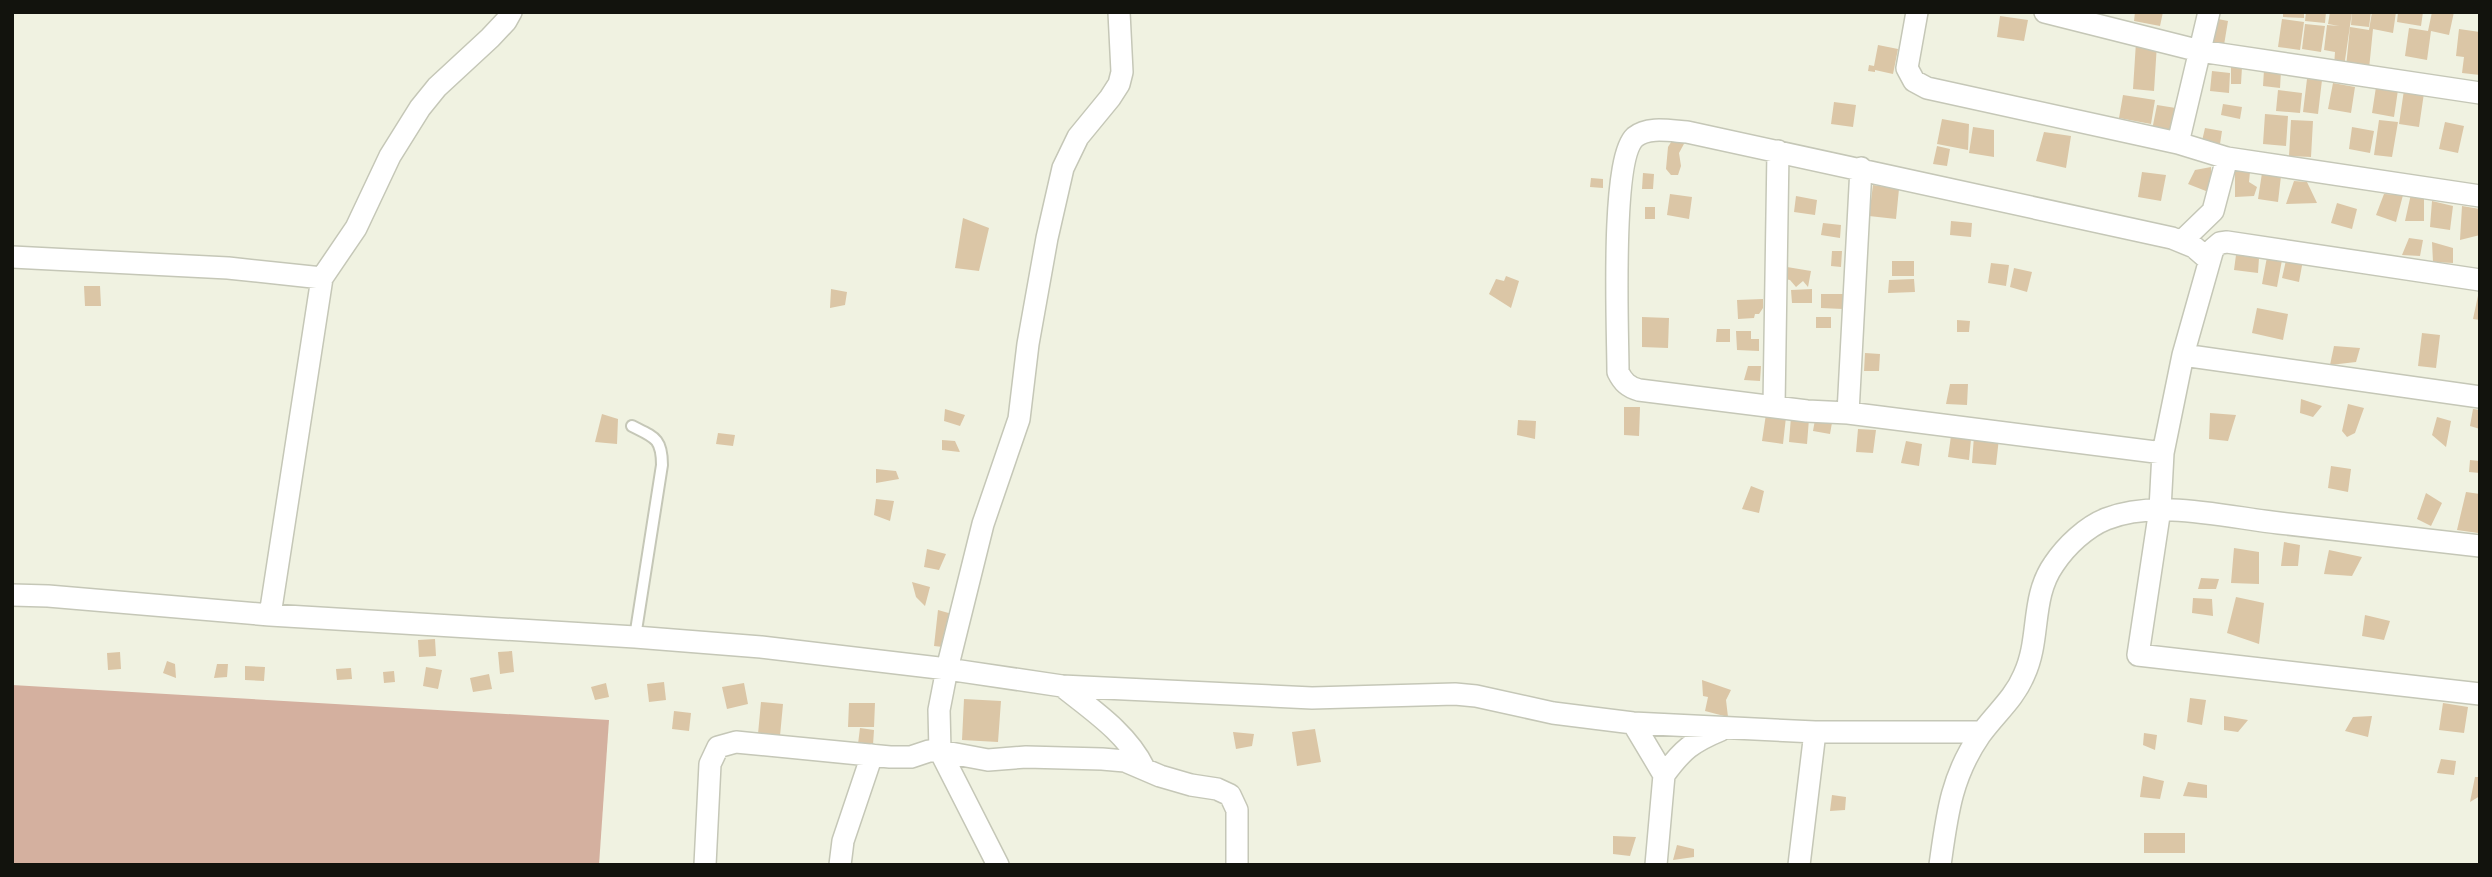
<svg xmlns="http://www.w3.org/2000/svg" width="2492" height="877" font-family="'Titillium Web',sans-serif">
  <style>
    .forest { fill: #d4b09f }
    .building { fill: #dbc6a6 }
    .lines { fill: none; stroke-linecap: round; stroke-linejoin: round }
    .service-casing { stroke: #c5c7b7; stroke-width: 14 }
    .minor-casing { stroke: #c5c7b7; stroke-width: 24 }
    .service { stroke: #fff; stroke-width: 10 }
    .minor { stroke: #fff; stroke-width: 21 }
  </style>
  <rect width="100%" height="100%" fill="#f0f2e1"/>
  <path class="forest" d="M12 685 609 720 599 865H12Z"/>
  <path class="building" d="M2135 12H2163L2160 26 2134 21Z
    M2283 12H2304V18L2283 17Z
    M2306 12H2326L2325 23 2305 21Z
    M2330 12H2352L2344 67 2334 66 2335 52 2324 50 2327 25 2339 26 2328 24Z
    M2352 12H2371L2369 27 2351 25Z
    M2372 12H2396L2393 33 2373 29 2369 69 2346 67 2350 27 2369 30Z
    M2398 12H2423L2421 26 2397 22Z
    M2432 12H2454L2449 35 2431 31 2427 60 2405 56 2409 28 2428 31Z
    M2000 16 2028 20 2024 41 1997 37Z
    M2213 18 2228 21 2224 45 2208 44Z
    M2282 19 2304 22 2300 50 2278 47Z
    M2305 24 2325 26 2321 52 2302 49Z
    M2459 29 2480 32V75L2462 73 2464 57 2456 56Z
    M2136 42 2157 44 2154 91 2133 89Z
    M1878 45 1898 49 1893 74 1875 70V72L1868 71 1869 65 1874 66Z
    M2231 66 2242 67 2241 84H2231Z
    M2264 70 2281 71 2280 88 2263 86Z
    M2212 71 2230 73 2229 93 2210 91Z
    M2307 79 2322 80 2318 114 2303 112Z
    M2333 83 2355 87 2351 113 2328 109Z
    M2376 87 2398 90 2394 117 2372 113Z
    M2278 90 2302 93 2300 113 2276 111Z
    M2404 90 2424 93 2419 127 2399 124Z
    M2123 95 2155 100 2151 124 2119 118Z
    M1834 102 1856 105 1853 127 1831 124Z
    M2223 104 2242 107 2240 119 2221 115Z
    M2157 105 2182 109 2177 135 2152 130Z
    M2265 114 2288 116 2286 146 2263 144Z
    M1942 119 1969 124 1968 150 1937 144Z
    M2291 120 2313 121 2311 157 2289 156Z
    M2379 120 2398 122 2392 157 2374 155Z
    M2445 122 2464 126 2458 153 2439 149Z
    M1973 127 1994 130V157L1969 153Z
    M2352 127 2374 131 2370 153 2349 149Z
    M2205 128 2222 131 2220 144 2202 141Z
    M2044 132 2071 136 2066 168 2036 161Z
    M1673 139 1685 142 1679 153 1681 166 1678 175H1671L1666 169 1668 147Z
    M1937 146 1950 149 1947 166 1933 164Z
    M2211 167V193L2188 184 2195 170Z
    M2235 170 2250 172 2249 182 2257 187 2254 196 2235 197Z
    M2142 172 2166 175 2161 201 2138 197Z
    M1643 173 1654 174 1653 189H1642Z
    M2262 173 2281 176 2278 202 2258 199Z
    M1591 178 1603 179V188L1590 187Z
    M2294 181 2307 182 2317 203 2286 204Z
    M1873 185 1899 189 1896 219 1869 216Z
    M1670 194 1692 197 1689 219 1667 215Z
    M2384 194 2403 195 2396 222 2376 215Z
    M2411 194 2424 197V221H2405Z
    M1796 196 1817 200 1815 215 1794 212Z
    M2432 201 2453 206 2450 230 2430 227Z
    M2337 203 2357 209 2352 229 2331 223Z
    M2462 206 2480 209V235L2460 240Z
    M1645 207H1655V219H1645Z
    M963 218 989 228 979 271 955 268Z
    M1951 221 1972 223 1971 237 1950 235Z
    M1823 223 1841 225 1840 238 1821 235Z
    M2409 238 2423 240 2420 256 2402 255Z
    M2432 242 2453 248V263L2433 262Z
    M1832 251H1842L1841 267 1831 266Z
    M2236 255 2259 258 2258 273 2234 270Z
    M2287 256 2303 260 2299 282 2282 278Z
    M2267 257 2282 260 2277 287 2262 284Z
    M1892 261H1914V276H1892Z
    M1991 263 2009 265 2006 286 1988 283Z
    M1787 267 1811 271 1808 287 1803 281 1796 287 1790 280 1785 279Z
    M2014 268 2032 272 2027 292 2010 287Z
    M1506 276 1519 281 1511 308 1489 294 1496 279 1504 281Z
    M1914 279 1915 292 1888 293 1889 280Z
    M84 286H100L101 306H85Z
    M831 289 847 292 845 305 830 308Z
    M1812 289V303H1792L1791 290Z
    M2479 291H2480V320L2473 319Z
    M1821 294H1843V309L1821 308Z
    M1763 299V308L1759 314H1755L1754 318 1738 319 1737 300Z
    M2257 308 2288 314 2283 340 2252 333Z
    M1642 317 1669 318 1668 348 1642 347Z
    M1816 317H1831V328H1816Z
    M1957 320 1970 321 1969 332H1957Z
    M1717 329H1730V342H1716Z
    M1736 331H1751V339H1759V351L1737 350Z
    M2422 333 2440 335 2436 368 2418 366Z
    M2334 346 2360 348 2356 362 2330 365Z
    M1865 353 1880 354 1879 371H1864Z
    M1748 366H1761L1760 381 1744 380Z
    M1950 384H1968L1967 405 1946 404Z
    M2301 399 2322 406 2313 417 2300 413Z
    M2348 404 2364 408 2355 433 2347 437 2342 431Z
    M1624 407H1640L1639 436 1624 435Z
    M945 409 965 415 960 426 944 421Z
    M2473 409 2480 410V429L2470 426Z
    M2210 413 2236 415 2228 441 2209 439Z
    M602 414 618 419 617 444 595 442Z
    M1766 414 1786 417 1783 444 1762 441Z
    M1816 414 1833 417 1830 434 1813 431Z
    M1791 417 1809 419 1807 444 1789 442Z
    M2437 417 2451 421 2446 447 2432 435Z
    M1518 420 1536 421 1535 439 1517 435Z
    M1858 429 1876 430 1873 453 1856 452Z
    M718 433 735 435 733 446 716 444Z
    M1951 436 1971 439 1969 460 1948 457Z
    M1974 436 1999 438 1996 465 1972 463Z
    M942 440 955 441 960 452 942 450Z
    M1906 441 1922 444 1919 466 1901 463Z
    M2470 460 2480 461V473L2469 472Z
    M2331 466 2351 469 2348 492 2328 488Z
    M876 469 896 471 899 479 876 483Z
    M1751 486 1764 491 1759 513 1742 509Z
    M2466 492 2480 494 2478 533 2457 530Z
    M2426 493 2442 503 2431 526 2417 519Z
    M876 499 894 501 890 521 874 515Z
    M2284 542 2300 545 2298 566H2281Z
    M2234 548 2259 552V584L2231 583Z
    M927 549 946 554 939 570 924 567Z
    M2329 550 2362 557 2352 576 2324 574Z
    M2201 578 2219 579 2216 589H2198Z
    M912 582 930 587 925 606 916 597Z
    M2236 597 2264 603 2259 644 2227 633Z
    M2193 598 2212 599 2213 616 2192 613Z
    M938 610 952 614 943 647 934 646Z
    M2365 615 2390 621 2384 640 2362 636Z
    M435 639 436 656 419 657 418 640Z
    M512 651 514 672 500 674 498 652Z
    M120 652 121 669 108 670 107 653Z
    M167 661 175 664 176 678 163 673Z
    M217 664H228L227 677 214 678Z
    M245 666 265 667 264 681 245 680Z
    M426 667 442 670 438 689 423 686Z
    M351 668 352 679 337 680 336 669Z
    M394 671 395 682 384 683 383 672Z
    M489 674 492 689 473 692 470 678Z
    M1702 680 1731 690 1726 700 1728 717 1705 711 1708 697 1703 696Z
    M664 682 666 700 649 702 647 684Z
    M606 683 609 697 595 700 591 687Z
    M744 683 748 704 727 709 722 687Z
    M2190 698 2206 700 2202 725 2187 722Z
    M964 699 1001 701 998 742 962 740Z
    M761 702 783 704 780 736 758 734Z
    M849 703H875L874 727H848Z
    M2443 703 2468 707 2464 733 2439 730Z
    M674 711 691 713 689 731 672 729Z
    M2224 716 2248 720 2238 732 2224 730Z
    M2372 716 2368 737 2345 731 2353 717Z
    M860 728 874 730 873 745 858 744Z
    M1315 729 1321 762 1297 766 1292 732Z
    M1233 732 1254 734 1252 746 1236 749Z
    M2144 733 2157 735 2155 750 2143 745Z
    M2441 759 2456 761 2454 775 2437 773Z
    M2143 776 2164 781 2160 799 2140 797Z
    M2475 777H2480V796L2470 802Z
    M2188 782 2207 785V798L2183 796Z
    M1832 795 1846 797 1845 810 1830 811Z
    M2144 833H2185V853H2144Z
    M1613 836 1636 837 1630 856 1613 854Z
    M1677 845 1694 849V857L1673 860Z"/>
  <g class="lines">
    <g class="service-casing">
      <path id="service" d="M632 426C654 437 662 438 662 465L635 637"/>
    </g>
    <g class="minor-casing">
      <path id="minor" d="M1917 12 1907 68 1914 81 1927 88 2178 143 2227 158 2480 196
        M2045 12 2200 51 2480 93
        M2178 143 2209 12
        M2182 241 2213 211 2227 158
        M12 257 228 268 322 278
        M2480 280 2227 242 2220 243 2213 249 2183 355 2163 453 2160 509 2138 655 2480 694
        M2183 355 2480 397
        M1774 406 1778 151
        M1848 413 1861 168
        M2163 453 1848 413 1807 411 1639 390C1628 387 1623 382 1618 372 1618 332 1610 160 1635 137 1648 126 1671 131 1687 132L2172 238 2194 247 2209 260
        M12 595 48 596 270 615 635 637 761 647 947 669 983 524 1019 419 1028 344 1047 238 1063 168 1078 137 1110 98 1119 84 1122 72 1119 12
        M270 615 322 278 356 228 390 156 420 108 437 87 490 38 506 21 511 12
        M1062 686C1092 710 1127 733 1144 768
        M1633 723 1664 775 1656 865
        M1664 775C1682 750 1692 742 1721 730
        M705 865 710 764 718 747 736 742 890 757H911L929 751H940L988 760 1026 757 1102 759 1125 761 1160 776 1191 785 1217 789 1230 795 1237 810V865
        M840 865 843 841 872 755
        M998 865 940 751 939 710 947 669 1062 686 1312 698 1455 694 1476 696 1553 713 1633 723 1815 732H1982
        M1799 865 1815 732
        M1940 865C1947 815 1951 777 1980 735 1995 714 2014 699 2024 675 2041 639 2030 598 2054 564 2066 546 2086 527 2106 519 2157 499 2226 517 2279 523 2346 531 2413 538 2480 546"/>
    </g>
    <use href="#service" class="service"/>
    <use href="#minor" class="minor"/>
  </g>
  <rect width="2492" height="877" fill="none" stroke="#12130d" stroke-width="28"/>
</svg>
